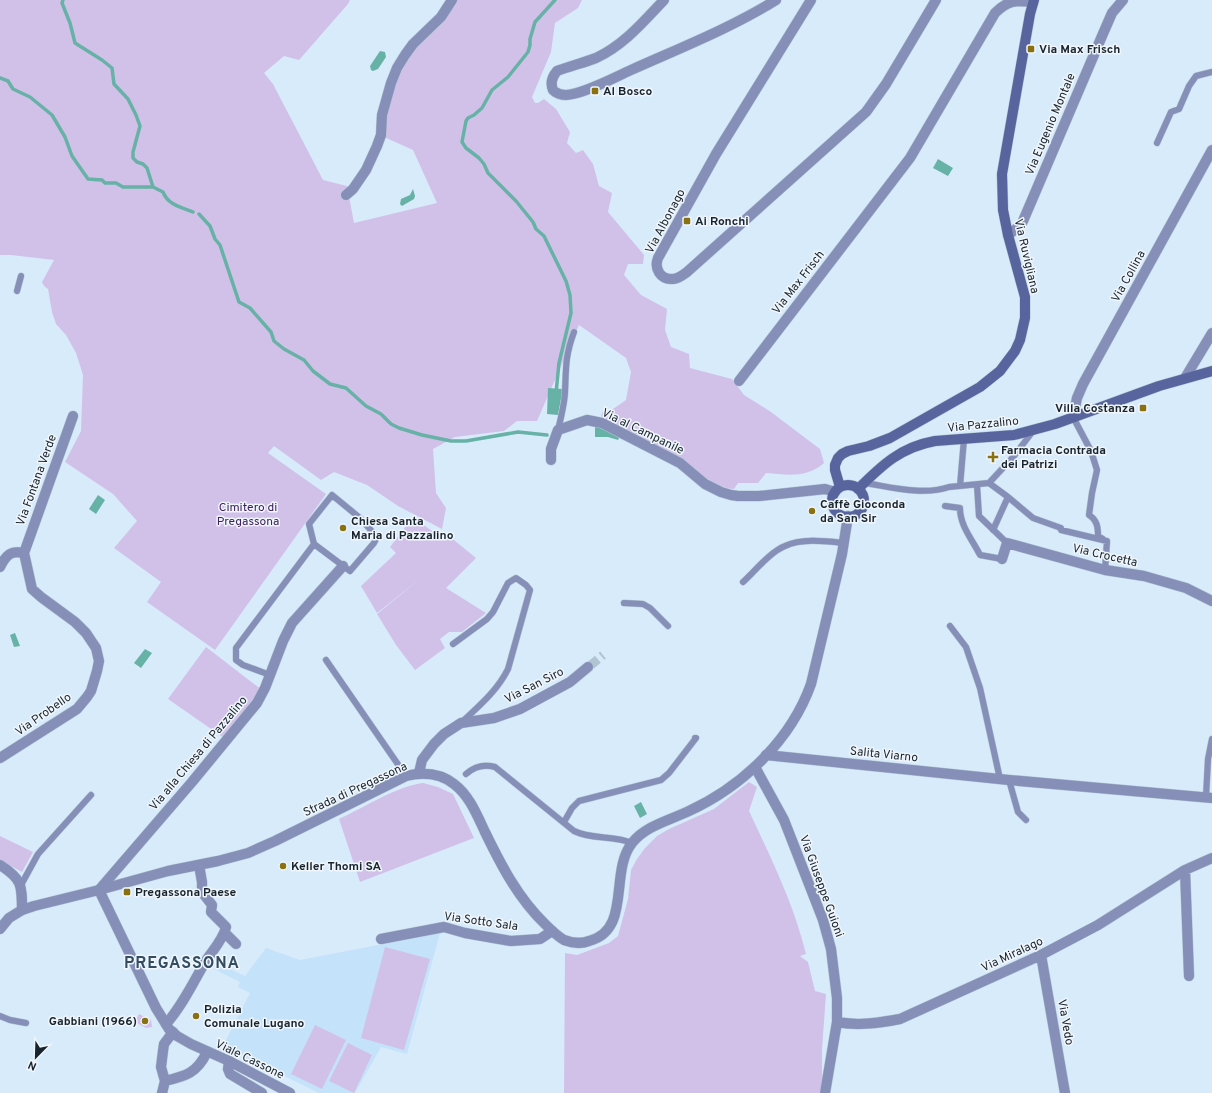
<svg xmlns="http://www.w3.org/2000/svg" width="1212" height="1093" font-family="Overpass,sans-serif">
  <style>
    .built { fill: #c4e2fa }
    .green { fill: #d1c1e9 }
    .water { fill: #67b2a6 }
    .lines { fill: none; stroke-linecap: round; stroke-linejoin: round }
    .stream { stroke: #67b2a6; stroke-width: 3.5 }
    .pedestrian-tunnel { stroke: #b2c3d1; stroke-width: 9; stroke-dasharray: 9 4.5; stroke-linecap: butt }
    .service-casing { stroke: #b5c7d5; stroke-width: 7 }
    .minor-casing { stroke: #b5c7d5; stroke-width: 11 }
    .tertiary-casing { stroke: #b5c7d5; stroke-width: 11 }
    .secondary-casing { stroke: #b5c7d5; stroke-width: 11 }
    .service { stroke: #858fb8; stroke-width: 6 }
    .minor { stroke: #858fb8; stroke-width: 10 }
    .tertiary { stroke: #858fb8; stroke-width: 10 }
    .secondary { stroke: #58649e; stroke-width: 10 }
    .poi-dot { fill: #897011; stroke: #f0f6fb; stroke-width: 1.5 }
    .labels { text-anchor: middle; stroke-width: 3; stroke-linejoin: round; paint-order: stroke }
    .poi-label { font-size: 12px; font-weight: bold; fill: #18242d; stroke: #f0f6fb; text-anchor: start }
    .street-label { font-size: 12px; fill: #18242d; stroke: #f0f6fb }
    .park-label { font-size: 12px; fill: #3e205e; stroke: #f0f6fb }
    .district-label { font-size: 16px; font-weight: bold; letter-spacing: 1px; fill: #324c61; stroke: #f0f6fb }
  </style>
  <rect width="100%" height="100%" fill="#d8ebfa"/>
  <path class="built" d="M440 933 407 1054 381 1047 355 1093H319L223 1046 250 993 238 987 240 982 214 969 219 964 245 976 266 948 300 960Z"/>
  <path class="green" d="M0 0H350L348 4 299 60 284 56 264 73 273 84 323 180 347 186 354 223 437 203 413 150 384 137 388 106 401 70 416 47 444 19 457 0H582L578 8 555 23 551 52 532 97 535 103H538L544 99 556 109 570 132 567 143 576 153 583 150 593 164 599 186 612 193 608 212 644 255 643 264H628L624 275 641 295 667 309 665 330 671 347 689 354 690 368 732 379 744 395 771 412 820 449 824 463C807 478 788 475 766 473L758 483H738L734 489C721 489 707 478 697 473 664 455 632 435 601 416L603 411 613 409 626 400 631 372 626 358 579 325 537 421H517L504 431 455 437 433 449 436 493 446 508 442 529 398 506 367 485 334 472 321 480 274 446 268 453 326 494 215 650 147 602 161 582 114 548 137 521 113 494 65 462 81 431 83 375 76 353 66 335 56 324 52 312 48 289 44 286 42 282 54 260 11 255H0Z
    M413 517 440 537 444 532 476 558 446 588 486 613 462 632H449L440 639 445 648 415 670 396 645 377 614 421 578 377 613 361 586 396 553 390 547Z
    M206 647 262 690 224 738 168 699Z
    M749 782 757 787 749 811C771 858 794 904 806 954L800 956 808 962 815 991 826 994 822 1050V1093H564L565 953 577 955 609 943 618 936 628 899 631 870 637 859 645 848 657 836 669 829 714 809Z
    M423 783 438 787 453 794 474 838 360 882 339 819C363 808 397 786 423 783Z
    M0 836 33 852 22 872 0 860Z
    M385 947 430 959 404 1050 361 1038Z
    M139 1014 151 1020 152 1027 146 1028 135 1022Z
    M315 1025 346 1040 322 1089 291 1074Z
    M348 1043 372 1055 354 1093 329 1081Z"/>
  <path class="water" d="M380 51 385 52 386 57 378 69 373 71 371 70 370 66Z
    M938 159 953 168 948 176 933 168Z
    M413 189 415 196 414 199 402 206 400 204 401 199 410 195Z
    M548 388 563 389 558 415 547 414Z
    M595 425 620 436 618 440 608 437H595Z
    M98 495 105 500 96 514 89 509Z
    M15 633 20 646 14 647 10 635Z
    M145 649 152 653 141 668 134 663Z
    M641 802 647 814 640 818 634 806Z"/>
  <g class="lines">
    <path class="stream" d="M63 0 62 3 70 23 75 43 102 60 112 68 114 84 128 99 136 115 140 126 133 152V158L137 162 143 164 147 168 153 187
      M555 0 535 22 530 39V45L528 52 508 77 492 90 482 108 474 115 468 118 466 121 462 142 466 148 479 158 484 164 488 173 516 201 533 222 536 229 544 236 566 281 570 295 571 313 559 363 556 393
      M0 78 8 81 13 89 30 97 52 115 65 137 72 156 88 179 102 180 105 183H116L123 187H153L163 192C168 205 181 207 193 212
      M199 214 210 226 215 239 220 245 239 302 250 308 271 332 274 341 284 349 304 360 313 371 330 384 346 388 366 406 381 414 391 424 399 428 422 435 451 441H466L518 432 547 435"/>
    <path class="pedestrian-tunnel" d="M591 665 603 655"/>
    <g class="service-casing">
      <path id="service" d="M1157 143 1171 112 1179 109 1189 86 1196 76 1212 72
        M17 291 21 276
        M1073 417 1091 451 1097 470 1092 493 1089 515C1097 520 1098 527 1098 536L1103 539
        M558 430C561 418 564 406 565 393 566 369 565 356 574 332
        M865 483C891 487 923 496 949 487L989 483 1014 456 1033 431
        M989 483 1008 497 1033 518 1061 528V530L1107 541 1105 570
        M977 485 979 516 1007 543
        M960 486 964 439
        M332 495 360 518 377 537 374 543 350 571 314 544 309 524Z
        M945 506 960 508C960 526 972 539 980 555L1002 559
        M993 530 1008 497
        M743 582C755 571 770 552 785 546 802 538 825 541 844 543
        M624 603 643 604 650 608 668 626
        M950 626 966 647 980 688 1000 779
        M453 644 487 619 493 612 508 583 516 578 526 585 530 590 508 669C497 691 479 706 462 722
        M326 660 406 776
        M270 675 243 665 236 660V648L314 544
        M466 774C475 766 484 764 495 767L574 831C592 840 614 835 632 843
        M1009 780 1018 812 1026 820
        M1206 797 1208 759 1212 739
        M564 822 572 808 579 801 661 780 669 773 696 738H695
        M21 885 38 854 91 795
        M0 1016 10 1020 26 1023"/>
    </g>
    <g class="minor-casing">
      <path id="minor" d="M664 0C643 22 624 45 596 58 583 63 570 66 557 71 552 77 550 83 553 90 557 94 561 95 566 95 584 94 615 77 631 70 680 48 731 28 776 0
        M811 0 716 154 658 258C654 268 660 280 673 279 678 279 683 275 687 272L866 112 886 84 936 0
        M346 195 353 189 366 170 377 146 381 135 382 115 391 83 397 68 405 55 413 44 441 17 452 0
        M1008 235 1020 226 1023 221 1102 36 1112 13 1123 0
        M1185 378 1212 333
        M739 381 910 158 995 13C1008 0 1016 0 1033 2
        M1073 417 1077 398 1083 384 1212 150
        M551 460V449L558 430 587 420 602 423 680 463 705 484 721 492 731 495 738 496H759L825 489 835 492
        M24 553 73 416
        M1002 559 1007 543 1105 570 1144 576 1186 588 1212 601
        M0 567C6 555 11 550 24 553L32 589 41 597 75 622 86 633 96 648 99 661 97 671 91 691 87 697 77 709 0 758
        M766 755 1009 780 1212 798
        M755 767 784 820 823 920 831 949 837 998V1022L825 1093
        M419 773 422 760 434 744 444 734 461 723 494 718 520 709 570 682 588 667
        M0 865C22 879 22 885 22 910
        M1185 870 1189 976
        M99 890 192 782 257 703 265 688 283 641 292 623 343 566
        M225 933 236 944
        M381 939 444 927 465 933 511 941 540 939 552 931
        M1041 955 1065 1093
        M837 1022C858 1026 879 1023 900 1019L1041 955 1098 925 1185 870 1212 858
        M166 1024C182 1006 193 983 205 962 212 951 223 940 226 927L211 912 212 905 202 892V882L199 865
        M229 1061 228 1069 230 1074 262 1093
        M165 1081C186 1076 197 1073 207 1052
        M162 1093 165 1081 161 1067 163 1051 164 1044 173 1032"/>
    </g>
    <g class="tertiary-casing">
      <path id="tertiary" d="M99 890 156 1008 169 1029 177 1036 191 1044 229 1061 290 1093
        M0 929 9 918 22 910 34 906 99 890 168 871 218 861 248 853 275 841 406 776C423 772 440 773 454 784 469 795 477 815 485 832 501 865 518 898 545 924 551 930 557 936 564 940 572 943 581 944 589 941 632 930 609 872 632 843 645 826 670 820 689 811 743 786 791 740 811 684L842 554 848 516"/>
    </g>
    <g class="secondary-casing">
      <path id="secondary" d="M832 501a16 16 0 1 1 32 0a16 16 0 1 1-32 0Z
        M840 487 835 470V465L838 458 842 454 848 451 869 446 890 438 980 387 1000 371 1015 351 1020 340 1025 318V297L1008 235 1003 210 1002 174 1030 14 1034 0
        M858 489C882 465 901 447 935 441L1014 435 1055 424 1159 386 1212 371"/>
    </g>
    <use href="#service" class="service"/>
    <use href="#minor" class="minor"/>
    <use href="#tertiary" class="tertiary"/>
    <use href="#secondary" class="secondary"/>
  </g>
  <g class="poi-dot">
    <rect x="1027" y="45" width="8" height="8" rx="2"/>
    <rect x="591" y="87" width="8" height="8" rx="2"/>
    <rect x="683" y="217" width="8" height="8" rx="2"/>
    <rect x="1139" y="404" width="8" height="8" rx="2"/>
    <path d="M991 451h4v4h4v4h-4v4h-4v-4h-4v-4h4z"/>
    <circle cx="812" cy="511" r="4"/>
    <circle cx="343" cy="528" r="4"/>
    <circle cx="283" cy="866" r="4"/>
    <rect x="123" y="888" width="8" height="8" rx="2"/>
    <circle cx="196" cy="1016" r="4"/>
    <circle cx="145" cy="1021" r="4"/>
  </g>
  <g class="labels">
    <g class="poi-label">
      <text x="1039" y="53">Via Max Frisch</text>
      <text x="603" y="95">Al Bosco</text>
      <text x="695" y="225">Ai Ronchi</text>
      <text x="1135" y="412" text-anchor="end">Villa Costanza</text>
      <text x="1001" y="454">Farmacia Contrada<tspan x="1001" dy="14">dei Patrizi</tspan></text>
      <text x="820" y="508">Caffè Gioconda<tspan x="820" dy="14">da San Sir</tspan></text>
      <text x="351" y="525">Chiesa Santa<tspan x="351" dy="14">Maria di Pazzalino</tspan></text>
      <text x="291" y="870">Keller Thomi SA</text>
      <text x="135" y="896">Pregassona Paese</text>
      <text x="204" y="1013">Polizia<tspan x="204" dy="14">Comunale Lugano</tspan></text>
      <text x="137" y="1025" text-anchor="end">Gabbiani (1966)</text>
    </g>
    <g class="street-label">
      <text transform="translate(1050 124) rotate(-67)" y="4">Via Eugenio Montale</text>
      <text transform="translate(665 221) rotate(-62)" y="4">Via Albonago</text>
      <text transform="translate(1027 256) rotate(77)" y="4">Via Ruvigliana</text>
      <text transform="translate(1128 276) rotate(-61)" y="4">Via Collina</text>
      <text transform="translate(798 282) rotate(-52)" y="4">Via Max Frisch</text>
      <text transform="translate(983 424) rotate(-6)" y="4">Via Pazzalino</text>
      <text transform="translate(643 431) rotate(26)" y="4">Via al Campanile</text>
      <text transform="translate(36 480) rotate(-70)" y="4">Via Fontana Verde</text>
      <text transform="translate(1105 555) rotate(13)" y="4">Via Crocetta</text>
      <text transform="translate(534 685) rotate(-27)" y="4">Via San Siro</text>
      <text transform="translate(43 714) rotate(-35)" y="4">Via Probello</text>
      <text transform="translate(198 753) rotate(-50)" y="4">Via alla Chiesa di Pazzalino</text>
      <text transform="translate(884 754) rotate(6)" y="4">Salita Viarno</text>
      <text transform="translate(355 789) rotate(-25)" y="4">Strada di Pregassona</text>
      <text transform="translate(822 886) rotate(70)" y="4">Via Giuseppe Guioni</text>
      <text transform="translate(481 921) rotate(8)" y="4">Via Sotto Sala</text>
      <text transform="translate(1012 954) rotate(-25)" y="4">Via Miralago</text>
      <text transform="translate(1066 1022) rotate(80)" y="4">Via Vedo</text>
      <text transform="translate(250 1059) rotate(26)" y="4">Viale Cassone</text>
    </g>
    <g class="park-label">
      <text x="248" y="511">Cimitero di<tspan x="248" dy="14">Pregassona</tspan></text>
    </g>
    <g class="district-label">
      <text x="182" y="968">PREGASSONA</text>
    </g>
  </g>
  <g transform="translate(36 1057) rotate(203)" stroke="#f0f6fb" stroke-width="3" paint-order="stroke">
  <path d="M0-3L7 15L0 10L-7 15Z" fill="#18242d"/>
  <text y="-6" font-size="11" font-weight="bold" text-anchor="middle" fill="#18242d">N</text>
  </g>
</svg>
